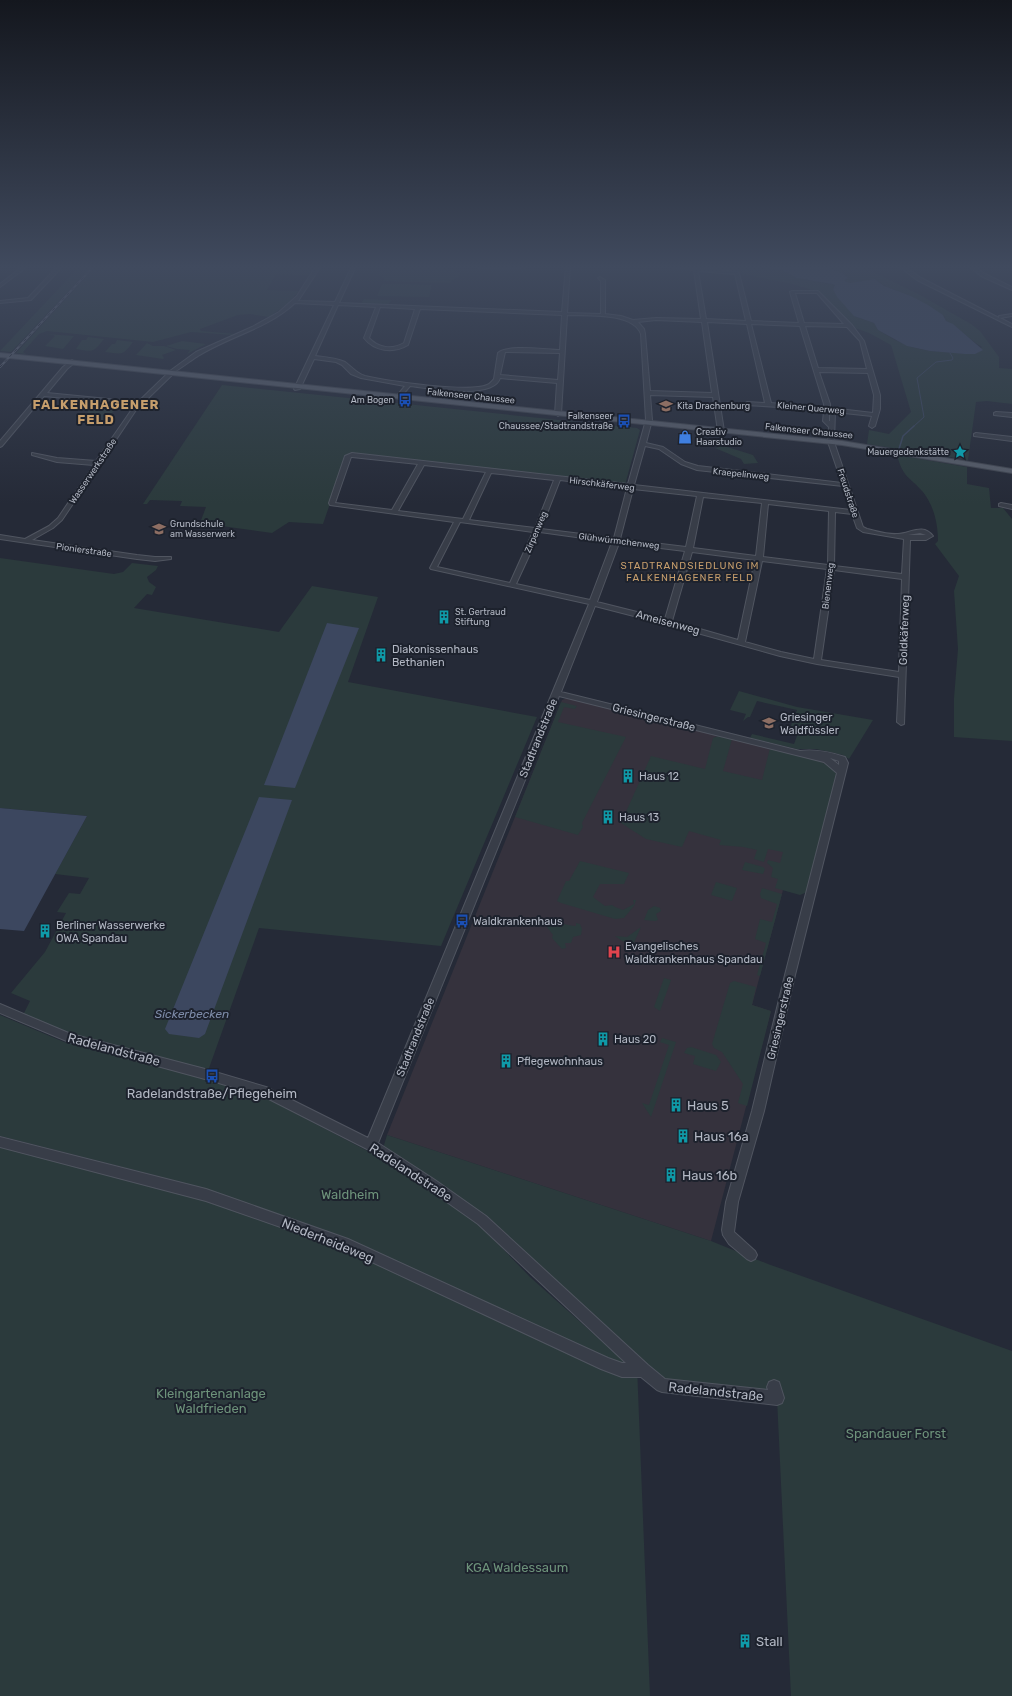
<svg xmlns="http://www.w3.org/2000/svg" width="1012" height="1696" font-family="Rubik,sans-serif">
  <style>
    .medical { fill: #35323d }
    .green { fill: #2b3a3c }
    .water { fill: #3c475f }
    .lines { fill: none; stroke-linecap: round; stroke-linejoin: round }
    .stream-far1 { stroke: #3c475f; stroke-width: 1 }
    .stream { stroke: #3c475f; stroke-width: 1.5 }
    .minor-casing { stroke: #505560; stroke-width: 2 }
    .major-casing { stroke: #414651; stroke-width: 2 }
    .minor { fill: #383d48; fill-rule: evenodd }
    .major { fill: #565c68; fill-rule: evenodd }
    .rail-casing { stroke: #5c6270; stroke-width: 2 }
    .rail { stroke: #1d222d; stroke-width: 1; stroke-dasharray: 3.5; stroke-linecap: butt }
    .labels { text-anchor: middle; stroke-width: 4; stroke-linejoin: round; paint-order: stroke }
    .far-street-label { font-size: 9px; fill: #b3b8c4; stroke: #1d222d }
    .far-poi-label { font-size: 9px; fill: #b3b8c4; stroke: #1d222d; text-anchor: start }
    .far-neighbourhood-label { font-size: 10px; letter-spacing: 1px; fill: #c69e6c; stroke: #1d222d }
    .street-label { font-size: 11px; fill: #b3b8c4; stroke: #1d222d }
    .poi-label { font-size: 11px; fill: #b3b8c4; stroke: #1d222d; text-anchor: start }
    .water-label { font-size: 12px; font-style: italic; fill: #7e8ca9; stroke: #1d222d }
    .far-district-label { font-size: 13px; font-weight: bold; letter-spacing: 1px; fill: #c69e6c; stroke: #1d222d }
    .near-street-label { font-size: 13px; fill: #b3b8c4; stroke: #1d222d }
    .near-poi-label { font-size: 13px; fill: #b3b8c4; stroke: #1d222d; text-anchor: start }
    .near-park-label { font-size: 13px; fill: #6d927a; stroke: #1d222d }
  </style>
  <rect width="100%" height="100%" fill="#252a37"/>
  <path class="medical" d="M567 698 820 761 824 762 836 772 783 890 752 1005 771 1011 711 1241 387 1135 562 700Z"/>
  <path class="green" d="M80 266H92L11 352 0 351 77 269 61 268 63 267Z
    M96 266H314L308 275 276 274 267 290 299 291 286 305 269 317 250 314 238 315 200 329 201 331 236 334 233 335 191 332 153 342 47 331 39 334 23 352 26 354 16 353Z
    M672 266 760 267 783 270 797 278 834 285 833 288 837 297 853 314 856 317 874 323 878 330 895 340 911 347 930 351 971 354 977 353 982 347C969 340 959 327 946 321L944 316 911 296 887 287 875 279 850 283 844 281 847 279 846 275 829 268 818 266H861L920 295 971 324 980 331 999 357V368L1012 369V404L987 401 976 402 968 460 867 444 869 430 889 434 911 412 891 345 869 333 852 327 819 292 792 284 743 274 739 272Z
    M393 267 445 268 457 271 460 275 457 278 451 281V283L383 281 384 279 379 275 380 272Z
    M382 284 432 285 429 297 377 296Z
    M364 299 391 300 388 305 361 304Z
    M45 334 74 336 63 349 45 346 55 336 53 335Z
    M88 337 104 339C93 353 93 352 76 349L82 340H86Z
    M117 340 133 342C123 356 122 354 105 352L112 344H115Z
    M182 341 206 344 187 354 190 350 177 349 166 346Z
    M147 343 153 346H164L176 350 162 355 164 358 163 359 136 355Z
    M222 385 637 428 640 430 625 485 347 454 323 524 289 522 272 533 200 523 206 507 180 506 182 501 150 500 147 504H143Z
    M92 406 116 409 104 421 82 420Z
    M724 446 753 455 758 463 744 464 741 459 715 448Z
    M897 455 967 467V484L989 488 991 508H1003L1012 519V741L954 737V698L958 649 954 591 959 576 935 544 938 541C938 524 934 506 923 492 909 476 903 478 897 455Z
    M0 558 114 574 123 572 132 563 158 566 156 570 147 577 149 582 156 587 152 595 147 594 134 608 279 632 312 586 378 597 348 682 537 717 441 946 259 928 208 1071 70 1036 23 1015 30 1001 11 993 45 952 66 913 57 912 69 893 80 894 89 878 55 874 87 816 0 808Z
    M739 691 797 707 873 720 849 759 843 755 816 749H797L750 738 752 734 794 744 797 736 788 733 797 710 757 701 750 717H748L743 721 746 714 730 710Z
    M561 702 577 706 575 709 564 707 558 722 626 737 582 823 583 827 578 835 515 817Z
    M718 736 732 739 723 771 762 780 770 748C787 753 832 758 837 776L807 892 800 895 775 888 778 879 771 877 773 868 767 863 768 860 780 863 783 852 768 849 764 862 754 859 757 850 743 847 719 845 721 840 689 831 682 847 646 839 621 823 651 756 705 769 713 738Z
    M580 861 629 873 624 884H600L593 897 605 906 612 905 615 907 623 910 634 904 633 900H636L634 906 624 918 615 919 561 903 557 901 566 881H569Z
    M745 862 763 867 765 869 763 874 742 870Z
    M716 882 737 888 732 901 711 895Z
    M762 888 782 894 760 976 757 975 766 943 755 939 760 919 772 922 777 904 761 898 760 894Z
    M654 906 660 908 661 911 656 914 658 920 655 921 644 920 648 910Z
    M552 921C560 922 568 926 576 926V923L580 924 582 929 581 935 573 937 571 943H565L566 948 562 949 552 938 553 935 547 927 549 922Z
    M641 927 633 945 622 941 615 936 627 937Z
    M664 978 671 980 660 1011 654 1007Z
    M734 981 756 987 752 1005 771 1011 747 1106 738 1103 743 1084 722 1052 714 1048 712 1044 730 983Z
    M0 1015 64 1042 189 1074 258 1094 385 1160 478 1223 530 1277 615 1353 482 1220 382 1152 387 1135 711 1241 768 1264 1012 1351V1696H791L777 1398 662 1385 637 1366 650 1696H0V1142L285 1217 181 1182 0 1136Z
    M662 1038 676 1042 651 1117 642 1103 649 1105 669 1045 660 1042Z
    M691 1047 716 1055 721 1062 716 1071 693 1064 695 1056 684 1053 687 1048Z"/>
  <path class="water" d="M745 266H818C827 268 843 271 848 278L844 281 850 283 875 279 884 286 911 296 928 305 943 315 946 321 953 324 983 350 975 354H965L930 351 907 346 878 330 874 323 854 316 837 297 833 289 835 285 832 284 797 278 783 270Z
    M327 623 359 628 295 788 264 785Z
    M259 797 292 800 205 1034 199 1038 169 1034 165 1029Z
    M0 808 87 816 24 931 0 929Z"/>
  <g class="lines">
    <path class="stream-far1" d="M913 427 924 417 917 378 936 362 952 360 953 358 950 353"/>
    <path class="stream" d="M899 449 903 436 914 426"/>
    <g class="minor-casing">
      <path id="minor" d="M23 266H28L0 287V284Z
        M58 266H63L31 300 0 303V301L28 298Z
        M316 266H321L298 301 335 302 352 266H356L339 303 562 312 566 266H570L567 313 601 314V281L598 278 600 277 605 280V314L621 316 633 320 656 318 701 319 694 270 663 266H681L737 272 739 273 751 321 799 323 790 292 792 291H818L852 325 864 341 880 395V409L875 426 872 428 869 426 872 416 835 412 834 442 863 527 867 529C876 531 888 535 898 534 911 533 923 523 933 536L926 540H910L904 724 901 725 897 722 899 677 817 664 780 656 665 624 595 606 561 692 800 751C815 749 830 752 845 757L848 763 795 975 764 1111 738 1202 734 1232 755 1251 757 1255 755 1259 751 1261 747 1259 729 1244 723 1235 722 1230 726 1202 752 1111 785 975 837 773 824 762 559 696 378 1143 435 1180 486 1216 648 1365 665 1379 768 1390 767 1387 769 1382 774 1380 779 1382 784 1398 782 1403 777 1405 662 1392 657 1390 641 1377H622L601 1369 346 1250 206 1201 0 1147V1137L206 1189 348 1239 608 1358 622 1363H626L478 1224 427 1188 367 1149 263 1096 205 1079 69 1042 0 1013V1004L71 1034 205 1069 266 1087 368 1138 589 604 431 569 430 568 454 522 330 505 329 503 345 456 352 453 628 484 646 420 641 334C633 312 587 316 567 315L561 414 558 416 555 414 557 383 500 378C494 400 427 388 410 386L399 399 396 397 405 386 361 378 351 374 342 365 336 362 314 359 300 389 295 390 294 389 334 305 295 303C267 329 230 336 198 356 192 359 176 373 170 373V371L196 352 252 327 279 312 297 296ZM698 271 735 274 746 321 706 319ZM795 293H817L844 324 804 323ZM338 305 376 307 364 338C374 351 393 354 408 345L420 309 562 315 560 350C547 350 506 344 498 353L494 379C492 381 490 384 487 385 469 393 386 381 365 376 356 373 352 367 345 362 336 358 324 357 315 356ZM380 307 415 309 404 343C392 350 378 348 369 338ZM656 320 702 322 712 393 650 391 645 334 644 329 638 322ZM707 322 747 324 765 403 747 402 744 404 745 405 796 408 824 411 823 421 829 427 828 442 842 483 698 466 685 462 663 447 646 443 652 420 650 395 713 397 718 431 721 433 724 431ZM751 324 800 326 824 404V408L771 403ZM805 326 847 327 860 341 867 369 818 368ZM505 352 560 353 558 380 500 375ZM819 372 868 373 874 395 873 413 830 408V404ZM829 413 830 414V421H829ZM645 446 659 449 681 464 697 470 843 486 851 510 634 485ZM351 457H352L418 464 392 510 335 503ZM424 465 486 472 463 519 398 511ZM491 473 554 480 535 528 469 520ZM560 480 627 488 614 538 541 529ZM633 489 697 496 686 547 620 539ZM703 497 762 503 756 556 693 548ZM768 504 829 511 828 565 763 557ZM835 512 852 514 857 528 863 532 904 539 902 574 834 566ZM460 522 533 532 510 583 437 567ZM540 532 612 542 590 600 516 584ZM920 533 926 535H908ZM619 543 685 551 665 619 597 602ZM692 552 755 560 738 640 672 621ZM762 561 827 569 814 659 781 652 745 642ZM834 570 902 579 899 672 821 660ZM830 758 839 761V765Z
        M458 266H537L505 269Z
        M899 266H904L921 278 999 318V316L1012 314V316L1000 318 1012 324V327L917 280Z
        M969 266H974L985 274 1012 287V290L981 276Z
        M72 360 75 362 74 363 67 369 47 393 138 402 167 374 172 375 136 410 62 520 53 528 32 540 137 555 155 557H171V559L155 561 137 559 0 539V535L25 539 49 526 58 518 94 465 57 462 32 455V453L57 458 96 461 135 405 44 396 2 446 0 447V441L63 367Z
        M996 412 1012 413V417L994 415V413Z
        M976 433 1012 437V441L974 436V434Z
        M1001 503 1012 505V509L999 506V504Z"/>
    </g>
    <g class="major-casing">
      <path id="major" d="M0 353 842 441 1012 469V473L842 445 0 357Z"/>
    </g>
    <use href="#minor" class="minor"/>
    <use href="#major" class="major"/>
    <g class="rail-casing">
      <path id="rail" d="M0 367 94 266"/>
    </g>
    <use href="#rail" class="rail"/>
  </g>
  <linearGradient id="sky" x2="0" y2="1"><stop stop-color="#14171e"/><stop offset="0.53" stop-color="#404a5e"/><stop offset="1" stop-color="#404a5e" stop-opacity="0"/></linearGradient>
  <rect width="1012" height="504" fill="url(#sky)"/>
  <defs>
    <g id="bus-bare" transform="scale(1.08)"><path d="M-5-6H5V4H4V6H2V4H-2V6H-4V4H-5ZM-3.5-4V0h7V-4ZM-3.5 1.2v1.5H-2V1.2ZM2 1.2v1.5H3.5V1.2Z" fill="#1a4fb4" stroke="#1d222d" stroke-width="2.5" paint-order="stroke"/></g>
    <g id="school-bare" transform="scale(1.08)"><path d="M0-5L7-2L0 1L-7-2ZM-4 1L0 2.5L4 1V4Q0 6-4 4Z" fill="#8d6e63" stroke="#1d222d" stroke-width="2.5" paint-order="stroke"/></g>
    <g id="shop-bare" transform="scale(1.08)"><path d="M-5-2.5h2.3a2.7 3.5 0 0 1 5.4 0H5L5.5 6h-11ZM-1.5-2.5h3a1.5 2.3 0 0 0-3 0Z" fill="#3f7fe0" stroke="#1d222d" stroke-width="2.5" paint-order="stroke"/></g>
    <g id="sight-bare" transform="scale(1.08)"><path d="M0-6L1.8-2.2L6-1.7L2.9 1.2L3.7 5.4L0 3.3L-3.7 5.4L-2.9 1.2L-6-1.7L-1.8-2.2Z" fill="#0f9aa8" stroke="#1d222d" stroke-width="2.5" paint-order="stroke"/></g>
    <g id="building-bare" transform="scale(1.08)"><path d="M-4-6H4V6H1V3H-1V6H-4ZM-2.5-4.3h1.7v1.8h-1.7ZM.8-4.3h1.7v1.8H.8ZM-2.5-1h1.7V.8h-1.7ZM.8-1h1.7V.8H.8Z" fill="#0f9aa8" stroke="#1d222d" stroke-width="2.5" paint-order="stroke"/></g>
    <g id="hospital-bare" transform="scale(1.08)"><path d="M-5-5h3v3.5h4V-5h3V5h-3V1.5h-4V5h-3Z" fill="#e0444e" stroke="#1d222d" stroke-width="2.5" paint-order="stroke"/></g>
  </defs>
  <g fill-rule="evenodd">
    <use href="#bus-bare" x="405" y="400"/>
    <use href="#school-bare" x="666" y="406"/>
    <use href="#bus-bare" x="624" y="421"/>
    <use href="#shop-bare" x="685" y="437"/>
    <use href="#sight-bare" x="960" y="452"/>
    <use href="#school-bare" x="159" y="529"/>
    <use href="#building-bare" x="444" y="617"/>
    <use href="#building-bare" x="381" y="655"/>
    <use href="#school-bare" x="769" y="723"/>
    <use href="#building-bare" x="628" y="776"/>
    <use href="#building-bare" x="608" y="817"/>
    <use href="#bus-bare" x="462" y="921"/>
    <use href="#building-bare" x="45" y="931"/>
    <use href="#hospital-bare" x="614" y="952"/>
    <use href="#building-bare" x="603" y="1039"/>
    <use href="#building-bare" x="506" y="1061"/>
    <use href="#bus-bare" x="212" y="1076"/>
    <use href="#building-bare" x="676" y="1105"/>
    <use href="#building-bare" x="683" y="1136"/>
    <use href="#building-bare" x="671" y="1175"/>
    <use href="#building-bare" x="745" y="1641"/>
  </g>
  <g class="labels">
    <g class="far-street-label">
      <text transform="translate(471 396) rotate(6)" y="3">Falkenseer Chaussee</text>
      <text transform="translate(811 408) rotate(5)" y="3">Kleiner Querweg</text>
      <text transform="translate(809 431) rotate(6)" y="3">Falkenseer Chaussee</text>
      <text transform="translate(93 471) rotate(-56)" y="3">Wasserwerkstraße</text>
      <text transform="translate(741 474) rotate(6)" y="3">Kraepelinweg</text>
      <text transform="translate(602 484) rotate(7)" y="3">Hirschkäferweg</text>
      <text transform="translate(848 493) rotate(72)" y="3">Freudstraße</text>
      <text transform="translate(536 532) rotate(-67)" y="3">Zirpenweg</text>
      <text transform="translate(619 541) rotate(7)" y="3">Glühwürmchenweg</text>
      <text transform="translate(84 550) rotate(8)" y="3">Pionierstraße</text>
      <text transform="translate(828 586) rotate(-83)" y="3">Bienenweg</text>
    </g>
    <g class="far-poi-label">
      <text x="394" y="403" text-anchor="end">Am Bogen</text>
      <text x="677" y="409">Kita Drachenburg</text>
      <text x="613" y="419" text-anchor="end">Falkenseer<tspan x="613" dy="10">Chaussee/Stadtrandstraße</tspan></text>
      <text x="696" y="435">Creativ<tspan x="696" dy="10">Haarstudio</tspan></text>
      <text x="949" y="455" text-anchor="end">Mauergedenkstätte</text>
      <text x="170" y="527">Grundschule<tspan x="170" dy="10">am Wasserwerk</tspan></text>
      <text x="455" y="615">St. Gertraud<tspan x="455" dy="10">Stiftung</tspan></text>
    </g>
    <g class="far-neighbourhood-label">
      <text x="690" y="569">STADTRANDSIEDLUNG IM<tspan x="690" dy="12">FALKENHAGENER FELD</tspan></text>
    </g>
    <g class="street-label">
      <text transform="translate(668 622) rotate(15)" y="4">Ameisenweg</text>
      <text transform="translate(904 630) rotate(-88)" y="4">Goldkäferweg</text>
      <text transform="translate(654 717) rotate(14)" y="4">Griesingerstraße</text>
      <text transform="translate(538 738) rotate(-68)" y="4">Stadtrandstraße</text>
      <text transform="translate(780 1018) rotate(-77)" y="4">Griesingerstraße</text>
      <text transform="translate(415 1037) rotate(-68)" y="4">Stadtrandstraße</text>
    </g>
    <g class="poi-label">
      <text x="392" y="653">Diakonissenhaus<tspan x="392" dy="13">Bethanien</tspan></text>
      <text x="780" y="721">Griesinger<tspan x="780" dy="13">Waldfüssler</tspan></text>
      <text x="639" y="780">Haus 12</text>
      <text x="619" y="821">Haus 13</text>
      <text x="473" y="925">Waldkrankenhaus</text>
      <text x="56" y="929">Berliner Wasserwerke<tspan x="56" dy="13">OWA Spandau</tspan></text>
      <text x="625" y="950">Evangelisches<tspan x="625" dy="13">Waldkrankenhaus Spandau</tspan></text>
      <text x="614" y="1043">Haus 20</text>
      <text x="517" y="1065">Pflegewohnhaus</text>
    </g>
    <g class="water-label">
      <text x="192" y="1018">Sickerbecken</text>
    </g>
    <g class="far-district-label">
      <text x="96" y="409">FALKENHAGENER<tspan x="96" dy="15">FELD</tspan></text>
    </g>
    <g class="near-street-label">
      <text transform="translate(114 1049) rotate(15)" y="5">Radelandstraße</text>
      <text transform="translate(411 1172) rotate(33)" y="5">Radelandstraße</text>
      <text transform="translate(328 1240) rotate(22)" y="5">Niederheideweg</text>
      <text transform="translate(716 1391) rotate(6)" y="5">Radelandstraße</text>
    </g>
    <g class="near-poi-label">
      <text x="212" y="1098" text-anchor="middle">Radelandstraße/Pflegeheim</text>
      <text x="687" y="1110">Haus 5</text>
      <text x="694" y="1141">Haus 16a</text>
      <text x="682" y="1180">Haus 16b</text>
      <text x="756" y="1646">Stall</text>
    </g>
    <g class="near-park-label">
      <text x="350" y="1199">Waldheim</text>
      <text x="211" y="1398">Kleingartenanlage<tspan x="211" dy="15">Waldfrieden</tspan></text>
      <text x="896" y="1438">Spandauer Forst</text>
      <text x="517" y="1572">KGA Waldessaum</text>
    </g>
  </g>
</svg>
